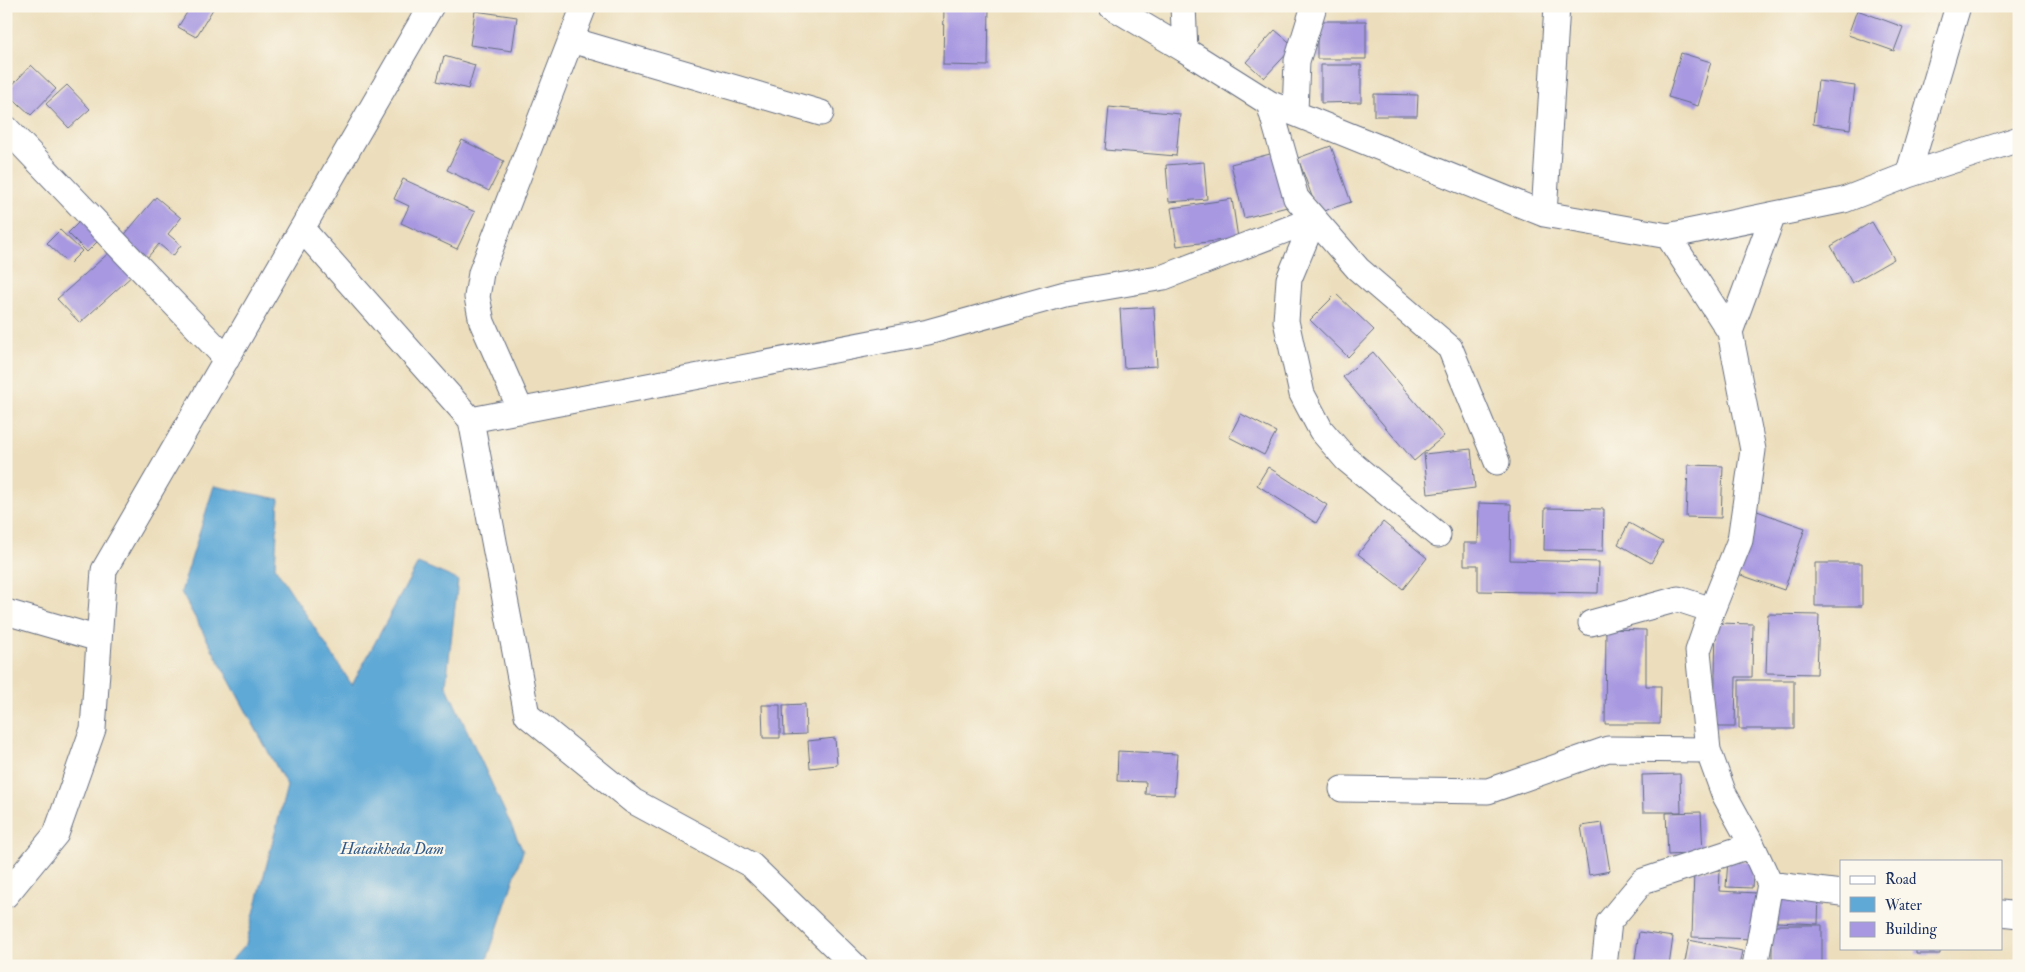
<svg xmlns="http://www.w3.org/2000/svg" width="2025" height="972" font-family="'IM FELL Double Pica',serif">
  <style>
    .water { fill: #5ea9d6; stroke: #3c6c9a }
    .building { fill: #a798e1 }
    .lines { fill: none; stroke-linecap: round; stroke-linejoin: round }
    .minor-casing { stroke: #646c7f; stroke-width: 27 }
    .minor { stroke: #fff; stroke-width: 25 }
    .labels { text-anchor: middle; stroke-width: 4.5; stroke-linejoin: round; paint-order: stroke }
    .water-label { font-size: 16px; font-style: italic; fill: #325a88; stroke: #fbf7ec }
  </style>
  <rect width="100%" height="100%" fill="#fbf7ec"/>
  <filter id="ink" filterUnits="userSpaceOnUse"><feTurbulence type="fractalNoise" baseFrequency=".02" numOctaves="2"/><feDisplacementMap in="SourceGraphic" scale="10" xChannelSelector="R" yChannelSelector="G"/><feConvolveMatrix kernelMatrix="1 2 1 2 8 2 1 2 1" color-interpolation-filters="sRGB"/></filter>
  <filter id="wash" filterUnits="userSpaceOnUse"><feTurbulence type="fractalNoise" baseFrequency=".0096" numOctaves="4" result="noise"/><feDisplacementMap in="SourceGraphic" scale="20" xChannelSelector="R" yChannelSelector="G"/><feGaussianBlur stdDeviation="1.12" result="paint"/><feColorMatrix in="noise" values="0 0 0 0 0 0 0 0 0 0 0 0 0 0 0 0 0 1.4 0 .05"/><feComposite in="paint" operator="in"/></filter>
  <g filter="url(#wash)">
    <rect width="100%" height="100%" fill="#ecdebc"/>
    <path class="water" d="M214 486 279 499 275 567 352 685 418 563 458 580 446 685 523 851 485 966H226L246 944 287 786 181 592Z"/>
    <g id="blocks">
      <path class="building" d="M191 6H208L213 9 196 37 178 27Z
        M944 6H989L988 66 943 65Z
        M1201 6H1213V7L1201 10Z
        M1857 10 1903 27 1894 51 1848 35Z
        M475 11 517 17 512 51 470 45Z
        M1317 21H1366V59H1317Z
        M1275 30 1294 46 1264 78 1246 62Z
        M1681 53 1711 62 1698 106 1668 97Z
        M444 56 475 65 468 89 437 81Z
        M31 65 56 89 31 115 6 92Z
        M1321 65H1361V102L1321 103Z
        M1818 81 1855 86 1850 129 1813 124Z
        M67 85 90 109 69 128 46 104Z
        M1374 94 1418 95 1417 116H1374Z
        M1109 107 1180 114 1176 156 1105 150Z
        M462 140 504 161 489 191 447 170Z
        M1331 146 1351 202 1318 213 1298 158Z
        M1274 153 1287 207 1244 218 1231 164Z
        M1204 162 1207 199 1169 202 1166 165Z
        M403 179 475 212 457 249 401 223 409 206 394 199Z
        M156 197 181 218 168 234 181 245 173 256 159 244 146 259 121 239Z
        M1232 199 1238 238 1177 246 1171 208Z
        M85 216 104 235 87 252 68 233Z
        M1872 222 1894 259 1852 283 1831 246Z
        M60 230 82 251 69 264 47 243Z
        M112 250 134 274 80 323 57 299Z
        M1336 294 1374 330 1348 357 1310 320Z
        M1154 307 1157 366 1124 368 1120 309Z
        M1373 352 1444 436 1414 461 1343 377Z
        M1241 414 1276 432 1264 455 1229 437Z
        M1471 449 1475 488 1428 494 1424 454Z
        M1688 465 1723 466 1721 518 1686 517Z
        M1268 467 1327 505 1316 523 1257 485Z
        M1479 503 1511 504 1510 560 1599 562 1598 593 1478 591V565H1464V543H1478Z
        M1545 508 1604 509 1603 551 1544 550Z
        M1757 511 1805 528 1784 590 1735 573Z
        M1383 522 1427 558 1403 589 1358 554Z
        M1629 523 1663 542 1651 563 1618 544Z
        M1815 563H1862V606H1815Z
        M1768 614 1819 615 1817 674 1766 673Z
        M1716 623 1753 624 1752 677H1736L1735 727H1714Z
        M1606 629 1646 630V686H1661L1660 724H1605Z
        M1739 680H1794V729H1739Z
        M805 704 806 734 784 735 783 705Z
        M762 705H780V738H763Z
        M835 738 837 765 810 768 808 741Z
        M1118 751 1177 754 1174 795 1145 794 1146 782 1117 781Z
        M1680 774 1681 812H1643L1642 775Z
        M1701 812 1703 853 1668 855 1666 813Z
        M1602 823 1610 871 1589 875 1581 826Z
        M1728 860 1754 862 1752 888 1726 887Z
        M1694 870H1720L1719 891 1757 893 1755 939 1692 937Z
        M1778 893 1819 894 1818 924 1777 922Z
        M1772 925H1822V966H1772Z
        M1639 932 1673 937 1669 966H1634Z
        M1689 940 1742 951 1739 966H1702L1685 962Z
        M1916 948H1940V954H1916Z"/>
    </g>
  </g>
  <g filter="url(#ink)">
    <use href="#blocks" fill-opacity="0" stroke="#646c7f" stroke-width="1"/>
    <g class="lines">
      <g class="minor-casing">
        <path id="minor" d="M1111 6 1185 50 1269 103 1544 214 1668 236 1844 200 1908 175 2019 139
          M1183 6 1185 50
          M571 40 821 113
          M1269 103 1296 198 1358 269 1450 348 1497 462
          M1295 112 1297 61 1314 6
          M6 128 227 359
          M1908 175 1958 6
          M1544 214 1557 6
          M1314 219 1289 279 1286 321 1302 394 1321 430 1346 459 1438 535
          M302 229 471 420 527 715 633 801 751 865 855 966
          M1668 236 1730 332 1753 450 1740 540 1712 610 1698 651 1708 750 1724 794 1752 845 1770 884 1755 966
          M1730 332 1773 215
          M521 411 482 322 477 297 481 273 584 6
          M471 420 928 332 1065 294 1164 277 1314 219
          M6 612 99 639
          M1591 623 1678 599 1712 610
          M1342 789 1488 791 1608 749 1708 750
          M1770 884 1841 893
          M6 895 56 834 93 729 104 570 431 6
          M2001 913 2019 915
          M1604 966 1609 922 1643 881 1752 845"/>
      </g>
      <use href="#minor" class="minor"/>
    </g>
  </g>
  <g class="labels">
    <g class="water-label">
      <text x="392" y="854">Hataikheda Dam</text>
    </g>
  </g>
  <rect width="2025" height="972" fill="none" stroke="#fbf7ec" stroke-width="25"/>
  <rect x="1840" y="860" width="162" height="90" fill="#fbf7ec" stroke="#a1a7b3"/>
  <rect x="1850" y="876" width="25" height="8" fill="#ffffff" stroke="#a1a7b3"/>
  <text x="1885" y="884" font-size="15" fill="#1b2f5e">Road</text>
  <rect x="1850" y="897" width="25" height="15" fill="#5ea9d6" stroke="#a1a7b3"/>
  <text x="1885" y="910" font-size="15" fill="#1b2f5e">Water</text>
  <rect x="1850" y="922" width="25" height="15" fill="#a798e1" stroke="#a1a7b3"/>
  <text x="1885" y="934" font-size="15" fill="#1b2f5e">Building</text>
</svg>
